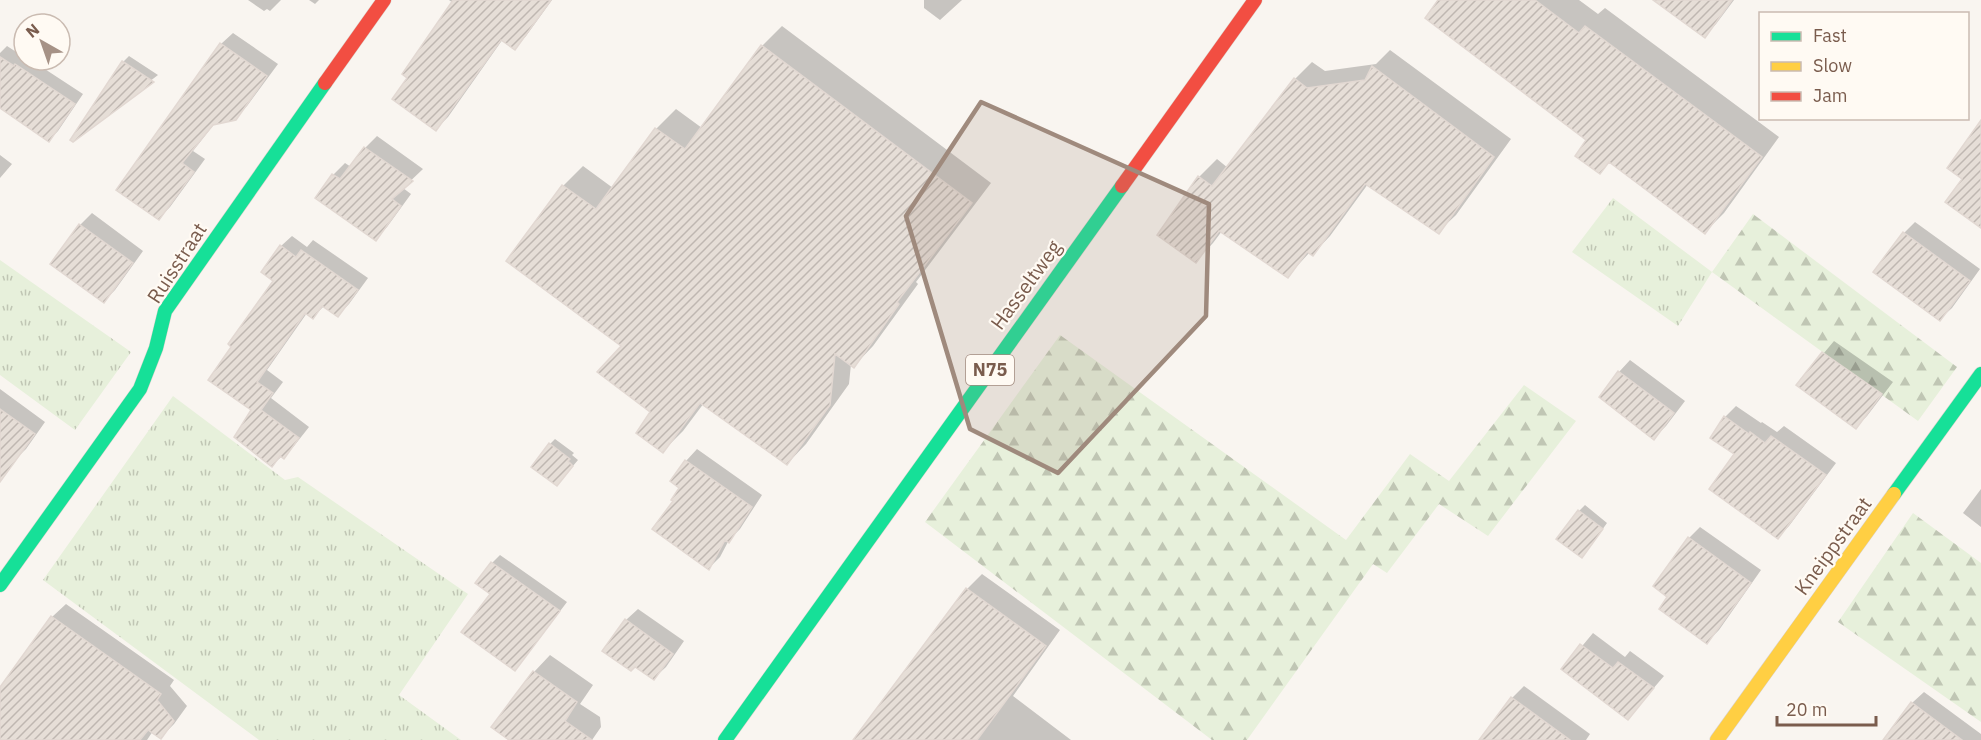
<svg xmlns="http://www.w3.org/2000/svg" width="1981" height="740" font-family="'IBM Plex Sans',sans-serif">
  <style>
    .grass { fill: url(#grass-tufts) }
    .forest { fill: url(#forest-firs) }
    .shadow { fill: #0003 }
    .building { fill: url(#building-hatch); stroke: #e2d8d2; stroke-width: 1.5 }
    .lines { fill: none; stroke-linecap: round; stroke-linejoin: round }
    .fast-casing { stroke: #d9d2cb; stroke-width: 15 }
    .slow-casing { stroke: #d9d2cb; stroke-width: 15 }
    .jam-casing { stroke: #d9d2cb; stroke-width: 15 }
    .fast { stroke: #16e098; stroke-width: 14 }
    .slow { stroke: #ffcf43; stroke-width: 14 }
    .jam { stroke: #f24e42; stroke-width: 14 }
    .marked { fill: #9f8a7d; fill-opacity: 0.2; stroke: #9f8a7d; stroke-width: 4.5; stroke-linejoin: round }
    .labels { text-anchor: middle; stroke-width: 4.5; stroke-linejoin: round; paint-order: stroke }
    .shield { fill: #fffaf3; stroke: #a28b7f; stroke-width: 1.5 }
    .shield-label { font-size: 18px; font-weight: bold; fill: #7a5c4d }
    .street-label { font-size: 20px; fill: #7a5c4d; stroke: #fffaf3 }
  </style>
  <defs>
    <pattern id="grass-tufts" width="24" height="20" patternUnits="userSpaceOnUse" patternTransform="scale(1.5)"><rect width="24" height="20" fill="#e7f0db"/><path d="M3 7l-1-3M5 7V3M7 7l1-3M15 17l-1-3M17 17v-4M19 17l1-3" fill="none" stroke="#c0c6b4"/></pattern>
    <pattern id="forest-firs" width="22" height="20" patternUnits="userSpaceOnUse" patternTransform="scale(1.5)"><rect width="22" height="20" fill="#e7f0db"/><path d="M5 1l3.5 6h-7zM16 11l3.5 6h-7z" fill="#c0c6b4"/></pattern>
    <pattern id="building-hatch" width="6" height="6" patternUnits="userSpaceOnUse" patternTransform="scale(1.5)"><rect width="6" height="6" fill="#e6ded7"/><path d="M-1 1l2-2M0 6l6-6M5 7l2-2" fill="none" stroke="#bfb7b1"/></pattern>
  </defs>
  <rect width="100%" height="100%" fill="#f9f5f0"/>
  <path class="grass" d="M1613 198 1712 272 1678 326 1572 252Z
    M0 260 131 352 75 430 0 375Z
    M173 396 285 480 298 477 468 594 399 695 461 740H259L43 580Z"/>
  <path class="forest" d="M1753 214 1957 367 1918 421 1712 272Z
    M1060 335 1346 540 1410 454 1449 481 1524 385 1576 421 1488 536 1439 504 1387 573 1373 564 1247 740H1212L925 522Z
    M1913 513 1981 563V722L1838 622Z"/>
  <path class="shadow" d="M248 0H281L270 11 267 9 264 11Z
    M309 0H319L315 4Z
    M449 0H552L526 36 515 48 503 39 448 117 436 129 409 78 453 3Z
    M924 0H962L940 20 924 8Z
    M1440 0H1579L1598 14 1605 8 1779 137 1724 213 1705 232 1610 161 1600 172 1588 140Z
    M1665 0H1734L1716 24 1705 36Z
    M782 26 991 183 916 282 918 284 873 346 854 366 851 364 849 384 806 444 787 464 704 403 683 431 663 451 652 412 624 346 563 186 583 166 613 188 656 129 676 109 702 128 762 46Z
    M233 33 278 64 247 106 235 118 215 123 193 151 205 159 170 207 159 218 221 44Z
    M7 46 24 57V60H31L83 94 58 131 49 140 0 106V53Z
    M1390 50 1511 139 1456 215 1438 232 1368 184 1330 236 1313 254 1310 252 1288 276 1222 231 1213 243 1196 261 1159 234 1199 177 1217 159 1228 168 1295 79 1312 62 1325 71 1376 64Z
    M129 56 158 75 73 140 124 61Z
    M377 136 423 169 403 188 411 194 387 227 375 239 333 175 345 163 351 167 365 148Z
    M0 155 12 164 0 178Z
    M92 213 143 251 115 290 104 301 52 264 80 225Z
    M1915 222 1980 269 1952 308 1940 319 1904 233Z
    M292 236 307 247 313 240 368 278 349 304 338 315 324 306 313 317 307 313 267 370 283 382 271 398 309 427 294 446 272 465 253 409 210 379 275 281 281 246Z
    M1834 341 1893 382 1867 416 1856 427 1798 384Z
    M1630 360 1685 401 1666 426 1654 438 1601 396 1619 372Z
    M0 389 45 422 26 449 0 474Z
    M1736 406 1761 423 1762 422 1777 432 1784 426 1836 463 1789 526 1778 537 1725 417Z
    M555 439 574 453 572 455 578 460 562 479 550 444Z
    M697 449 762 495 740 529 729 540 720 557 709 568 675 501 681 488 686 461Z
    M1981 489V527L1963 513Z
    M1585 505 1607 523 1587 551 1579 511Z
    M1700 527 1761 570 1719 630 1707 642 1669 597 1689 538Z
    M500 555 567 602 523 660 492 594V563Z
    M982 574 1060 630 1013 696 1071 740H855L967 589Z
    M66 604 174 680 170 686 187 706 174 724 161 737 153 731 147 740H0V693L52 617Z
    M638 609 684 641 666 667 654 678 626 620Z
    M1593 633 1625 657 1630 651 1664 676 1628 718 1563 669Z
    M550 655 593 685 580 704 600 717 601 727 592 740H511L534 672Z
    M1524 686 1590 734 1586 740H1481L1512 698Z
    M1924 692 1981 734V740H1897L1912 703Z"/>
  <path class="building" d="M453 0H551L515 50 501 40 436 131 392 99 407 78 402 74Z
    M1438 0H1535L1579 33 1585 26 1762 157 1705 234 1609 162 1600 174 1575 156 1586 140 1425 18Z
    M1653 0H1732L1705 38Z
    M220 43 267 76 236 120 213 125 182 163 194 172 159 220 116 190Z
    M761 45 972 203 897 302 899 304 854 368 835 354 830 405 787 465 700 403 663 453 636 433 650 412 597 372 621 346 506 261 562 185 596 209 655 128 685 149Z
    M0 57 14 66 15 64 75 104 49 142 0 108Z
    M122 61 154 82 73 142 70 140Z
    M1372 66 1494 157 1439 234 1365 184 1313 256 1307 252 1288 278 1219 231 1196 263 1157 235 1198 176 1212 186 1294 78 1307 88 1365 80Z
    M1981 120V228L1945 202 1962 179 1947 168Z
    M364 147 413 181 392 199 401 206 376 241 315 198 332 174 340 179Z
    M79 224 133 263 104 303 50 264Z
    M1903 232 1970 281 1940 321 1873 272Z
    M280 245 296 257 301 250 358 290 338 317 322 306 313 319 305 313 257 382 273 393 261 410 299 438 284 459 280 456 272 467 234 437 251 410 208 380 231 347 228 344 273 281 261 272Z
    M1822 352 1882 394 1856 429 1796 385Z
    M1618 371 1674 413 1654 440 1599 397Z
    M0 409 35 434 0 482Z
    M1724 416 1749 434 1750 432 1765 443 1771 436 1826 475 1778 539 1709 489 1734 454 1710 438Z
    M549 443 570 459 568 461 573 466 557 486 531 467Z
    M685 460 752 507 729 543 725 540 709 570 652 529 673 501 671 500 679 488 670 481Z
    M1578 510 1603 529 1582 558 1556 539Z
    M1688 537 1751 583 1707 644 1659 609 1667 597 1653 586Z
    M491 562 560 611 515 671 461 632 490 594 475 583Z
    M966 588 1046 646 977 740H853Z
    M51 616 161 694 157 700 174 721 161 739 148 730 140 740H0V687Z
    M625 619 673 654 654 680 635 667 631 671 602 651Z
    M1580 644 1613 668 1618 662 1654 688 1628 720 1561 669Z
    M533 671 577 702 565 721 592 740H509L491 727Z
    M1511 697 1570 740H1479Z
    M1911 702 1962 740H1883Z"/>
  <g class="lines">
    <g class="fast-casing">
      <path id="fast" d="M1894 494 1981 374
        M0 585 140 389 156 348 165 311 325 83
        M725 740 1122 186"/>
    </g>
    <g class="slow-casing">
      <path id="slow" d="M1717 740 1894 494"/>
    </g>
    <g class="jam-casing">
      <path id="jam" d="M325 83 384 0
        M1122 186 1255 0"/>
    </g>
    <use href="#fast" class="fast"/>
    <use href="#slow" class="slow"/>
    <use href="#jam" class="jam"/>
  </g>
  <path class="marked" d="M981 102 1209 204 1206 316 1058 473 970 429 906 216Z"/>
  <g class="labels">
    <rect class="shield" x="966" y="355" width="48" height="30" rx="4.5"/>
    <g class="shield-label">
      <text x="990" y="376">N75</text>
    </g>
    <g class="street-label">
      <text transform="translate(177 263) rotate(-57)" y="7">Ruisstraat</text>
      <text transform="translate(1026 285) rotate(-54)" y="7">Hasseltweg</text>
      <text transform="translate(1833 546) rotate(-54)" y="7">Kneippstraat</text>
    </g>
  </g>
  <rect x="1759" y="12" width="210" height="108" fill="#fffaf3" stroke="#cabbb1" stroke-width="1.5"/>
  <rect x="1771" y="32" width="30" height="9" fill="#16e098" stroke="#cabbb1" stroke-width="1.5"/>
  <text x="1813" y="42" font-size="18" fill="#7a5c4d">Fast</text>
  <rect x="1771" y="62" width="30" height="9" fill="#ffcf43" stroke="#cabbb1" stroke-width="1.5"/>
  <text x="1813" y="72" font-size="18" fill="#7a5c4d">Slow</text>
  <rect x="1771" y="92" width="30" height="9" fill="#f24e42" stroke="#cabbb1" stroke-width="1.5"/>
  <text x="1813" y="102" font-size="18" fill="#7a5c4d">Jam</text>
  <g transform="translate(42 42) rotate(320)"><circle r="28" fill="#fffaf3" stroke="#cabbb1" stroke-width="1.5"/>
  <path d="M0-4.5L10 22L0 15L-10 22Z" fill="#a69286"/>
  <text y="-9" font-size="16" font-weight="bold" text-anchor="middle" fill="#7a5c4d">N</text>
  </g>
  <path d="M1777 716v9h99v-9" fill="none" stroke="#7a5c4d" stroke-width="3"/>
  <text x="1786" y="716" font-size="18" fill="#7a5c4d" stroke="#fffaf3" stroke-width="4.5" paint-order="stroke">20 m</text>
</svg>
